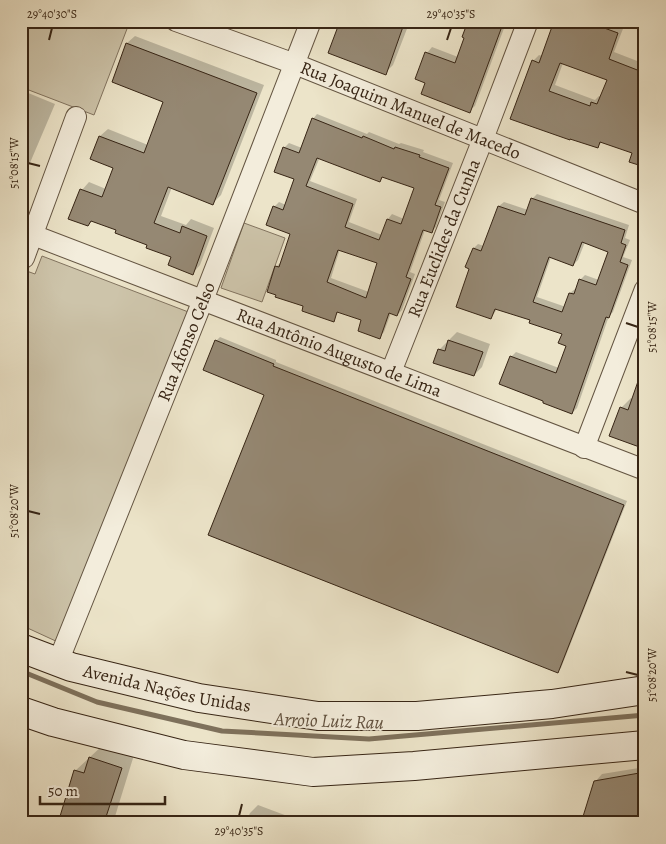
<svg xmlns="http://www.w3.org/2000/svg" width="666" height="844" font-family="Alegreya,serif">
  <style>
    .green { fill: #cdc4aa; stroke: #827460 }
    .shadow { fill: #0003; fill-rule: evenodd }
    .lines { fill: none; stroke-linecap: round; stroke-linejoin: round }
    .stream { stroke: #7e715c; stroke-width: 5 }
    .building { fill: #958873; stroke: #372515; fill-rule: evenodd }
    .minor-casing { stroke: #645542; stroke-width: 22 }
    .secondary-casing { stroke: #372515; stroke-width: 30 }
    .minor { stroke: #f3eddc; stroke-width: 20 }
    .secondary { stroke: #f3eddc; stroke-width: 28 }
    .ticks { fill: none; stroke: #372515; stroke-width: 2 }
    .labels { text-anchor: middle; stroke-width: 4; stroke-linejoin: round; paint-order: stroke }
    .street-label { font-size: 18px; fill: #372515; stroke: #f3eddc }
    .water-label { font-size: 19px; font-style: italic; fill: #61513f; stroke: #f3eddc }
    .neatline { fill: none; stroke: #372515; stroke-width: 2 }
    .ticks-label { font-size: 12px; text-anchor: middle; fill: #372515 }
  </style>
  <rect width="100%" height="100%" fill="#ece4c9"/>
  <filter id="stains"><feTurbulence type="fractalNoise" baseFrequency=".004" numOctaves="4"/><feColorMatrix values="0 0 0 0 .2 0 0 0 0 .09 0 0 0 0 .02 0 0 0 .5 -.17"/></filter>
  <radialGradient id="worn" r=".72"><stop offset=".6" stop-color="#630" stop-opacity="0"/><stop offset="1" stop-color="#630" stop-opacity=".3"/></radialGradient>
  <path class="green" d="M21 21H130L94 115 21 87Z
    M244 223 285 238 262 302 221 288Z
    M42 256 191 313 60 643 21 625V269L35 274Z"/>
  <path class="shadow" d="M251 21H268L266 23 261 22 258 24Z
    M341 21H410L393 65 385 73Z
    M470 21H503L506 23 475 106 469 111 427 82 417 78 427 53 432 47 458 57 466 37Z
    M555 21H626L614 52 645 64V166L634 152 603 141 597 147 570 138 533 61 539 55 542 56ZM563 63 608 79 601 97 599 96 595 100 555 85Z
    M135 36 264 85 221 195 213 203 172 187 161 216 186 225 191 219 214 228 200 265 193 273 173 256 118 229 93 220 88 225 82 190 89 182 106 189 115 167 100 136 108 129 148 145 165 101 113 81 127 43Z
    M21 90 55 104 21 184Z
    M317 114 367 134 369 132 399 144 401 143 424 150 423 152 453 163 439 200 445 202 436 227 431 232 425 230 410 272 415 274 402 310 397 315 391 313 384 332 379 337 363 319 339 311 333 320 305 306 276 267 281 262 292 233 274 207 279 202 286 205 296 179 284 148 289 143 302 148 313 119ZM320 157 380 180 384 176 415 187 404 219 392 214 388 219 382 235 349 222 357 199 310 181ZM340 249 379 262 369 292 331 278Z
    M537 194 629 225 625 238 630 240 623 257 632 260 613 312 609 316 577 408 572 413 511 357 516 352 559 368 567 345 563 333 532 319 497 309 491 318 471 268 474 248 478 244 484 246 499 206 504 202 528 210 532 199ZM585 242 610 251 599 280 585 275 580 280 577 289H575L570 293 566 307 537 297 551 257 573 265 578 260Z
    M457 332 490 344 482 367 474 375 439 350Z
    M220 337 276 360V362L627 501 561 668 558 671 265 394 216 341Z
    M645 345V357L640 355Z
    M645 365V448L621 408 631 398 633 399Z
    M21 736 29 738 21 761Z
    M103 745 134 755 113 823H59L75 771Z
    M645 767V813L641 823H582L595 782 602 774Z
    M258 805 306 823H246L250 813Z
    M21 815 45 823H21Z"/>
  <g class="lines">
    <path class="stream" d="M21 671 97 702 222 731 369 739 645 715"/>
  </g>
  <path class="building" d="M340 21H405L386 75 328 53Z
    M468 21H500L498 27 501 29 470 113 421 94 425 83 415 79 425 52 455 63 464 38 462 37Z
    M554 21H585L618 33 609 59 645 73V167L629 162 632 153 600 142 598 148 570 139V140L510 119 532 60 539 63ZM560 63 607 80 597 104 591 102 590 106 549 91Z
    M126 43 257 93 213 205 168 187 154 223 180 233 182 226 207 236 193 275 168 265 171 257 146 248 147 245 115 233 116 230 91 221 88 226 68 219 80 189 102 197 113 168 90 159 99 136 144 153 163 102 112 82Z
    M312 118 362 138 363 136 394 149 395 147 420 155 419 157 449 168 435 205 441 207 432 233 423 230 406 277 411 279 397 316 389 313 380 339 358 331 361 320 337 312 334 322 302 311 303 306 275 297 276 295 267 292 275 266 279 267 290 234 266 225 273 206 283 210 294 179 274 172 283 147 299 153ZM317 158 380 182 382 177 414 188 401 224 387 219 379 240 345 227 353 204 306 186ZM338 250 377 263 366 298 327 282Z
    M531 198 625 230 621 243 626 245 620 262 628 265 609 318 606 317 572 414 543 403V401L499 384 510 356 556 373 566 346 558 343 562 334 529 323 530 320 495 309 491 319 456 307 469 269 465 267 473 248 481 251 498 206 525 215ZM582 242 608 252 596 285 579 279 574 294 569 293 562 312 533 302 549 257 573 266Z
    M215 340 274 364 273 366 624 505 558 673 208 535 264 395 203 370Z
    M448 340 483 352 474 376 433 363 438 349 445 351Z
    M643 367H645V449L609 436 620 407 628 410Z
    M89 757 122 768 104 823H58L74 770 84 773Z
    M645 772V801L638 823H581L594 781Z"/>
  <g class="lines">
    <g class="minor-casing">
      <g id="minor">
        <path id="s1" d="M176 21 295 64 645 204"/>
        <path id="s2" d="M33 235 645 470"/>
        <path d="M24 258 76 117"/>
        <path id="s3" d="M391 372 483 139 528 21"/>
        <path d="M584 448 645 289"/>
        <path id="s4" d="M58 662 203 300 311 21"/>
      </g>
    </g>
    <g class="secondary-casing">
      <g id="secondary">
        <path id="s5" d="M21 648 71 667 199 698 318 716H417L552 704 645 690"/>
        <path d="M21 711 53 722 184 755 313 772 414 766 645 745"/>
      </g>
    </g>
    <use href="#minor" class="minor"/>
    <use href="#secondary" class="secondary"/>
  </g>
  <path class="ticks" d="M49 40 52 28M447 40 451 28M28 163 40 166M626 323 638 327M28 511 40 514M626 672 638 675M239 816 242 804"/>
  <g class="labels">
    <g class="street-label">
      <text dy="6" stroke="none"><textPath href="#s1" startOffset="251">Rua Joaquim Manuel de Macedo</textPath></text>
      <text dy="6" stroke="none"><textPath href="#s3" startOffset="144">Rua Euclides da Cunha</textPath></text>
      <text dy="6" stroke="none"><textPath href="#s4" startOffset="345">Rua Afonso Celso</textPath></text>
      <text dy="6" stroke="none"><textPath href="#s2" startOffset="328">Rua Antônio Augusto de Lima</textPath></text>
      <text dy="6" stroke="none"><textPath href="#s5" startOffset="152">Avenida Nações Unidas</textPath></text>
    </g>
    <g class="water-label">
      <text transform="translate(329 720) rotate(2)" y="7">Arroio Luiz Rau</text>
    </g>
  </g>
  <rect width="666" height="844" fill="none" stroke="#ece4c9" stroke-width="55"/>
  <path d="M40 796v8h125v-8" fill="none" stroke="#372515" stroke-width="2.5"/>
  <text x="48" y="796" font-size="15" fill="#372515" stroke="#f3eddc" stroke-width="4" paint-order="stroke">50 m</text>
  <rect x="28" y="28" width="610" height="788" class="neatline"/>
  <g class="ticks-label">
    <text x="52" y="18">29°40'30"S</text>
    <text x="451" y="18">29°40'35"S</text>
    <text transform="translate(14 163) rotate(-90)" y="4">51°08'15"W</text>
    <text transform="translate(652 327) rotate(-90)" y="4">51°08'15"W</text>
    <text transform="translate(14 511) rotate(-90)" y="4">51°08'20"W</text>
    <text transform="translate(652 675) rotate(-90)" y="4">51°08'20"W</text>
    <text x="239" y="835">29°40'35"S</text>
  </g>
  <rect width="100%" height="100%" filter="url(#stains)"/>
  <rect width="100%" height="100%" fill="url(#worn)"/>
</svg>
